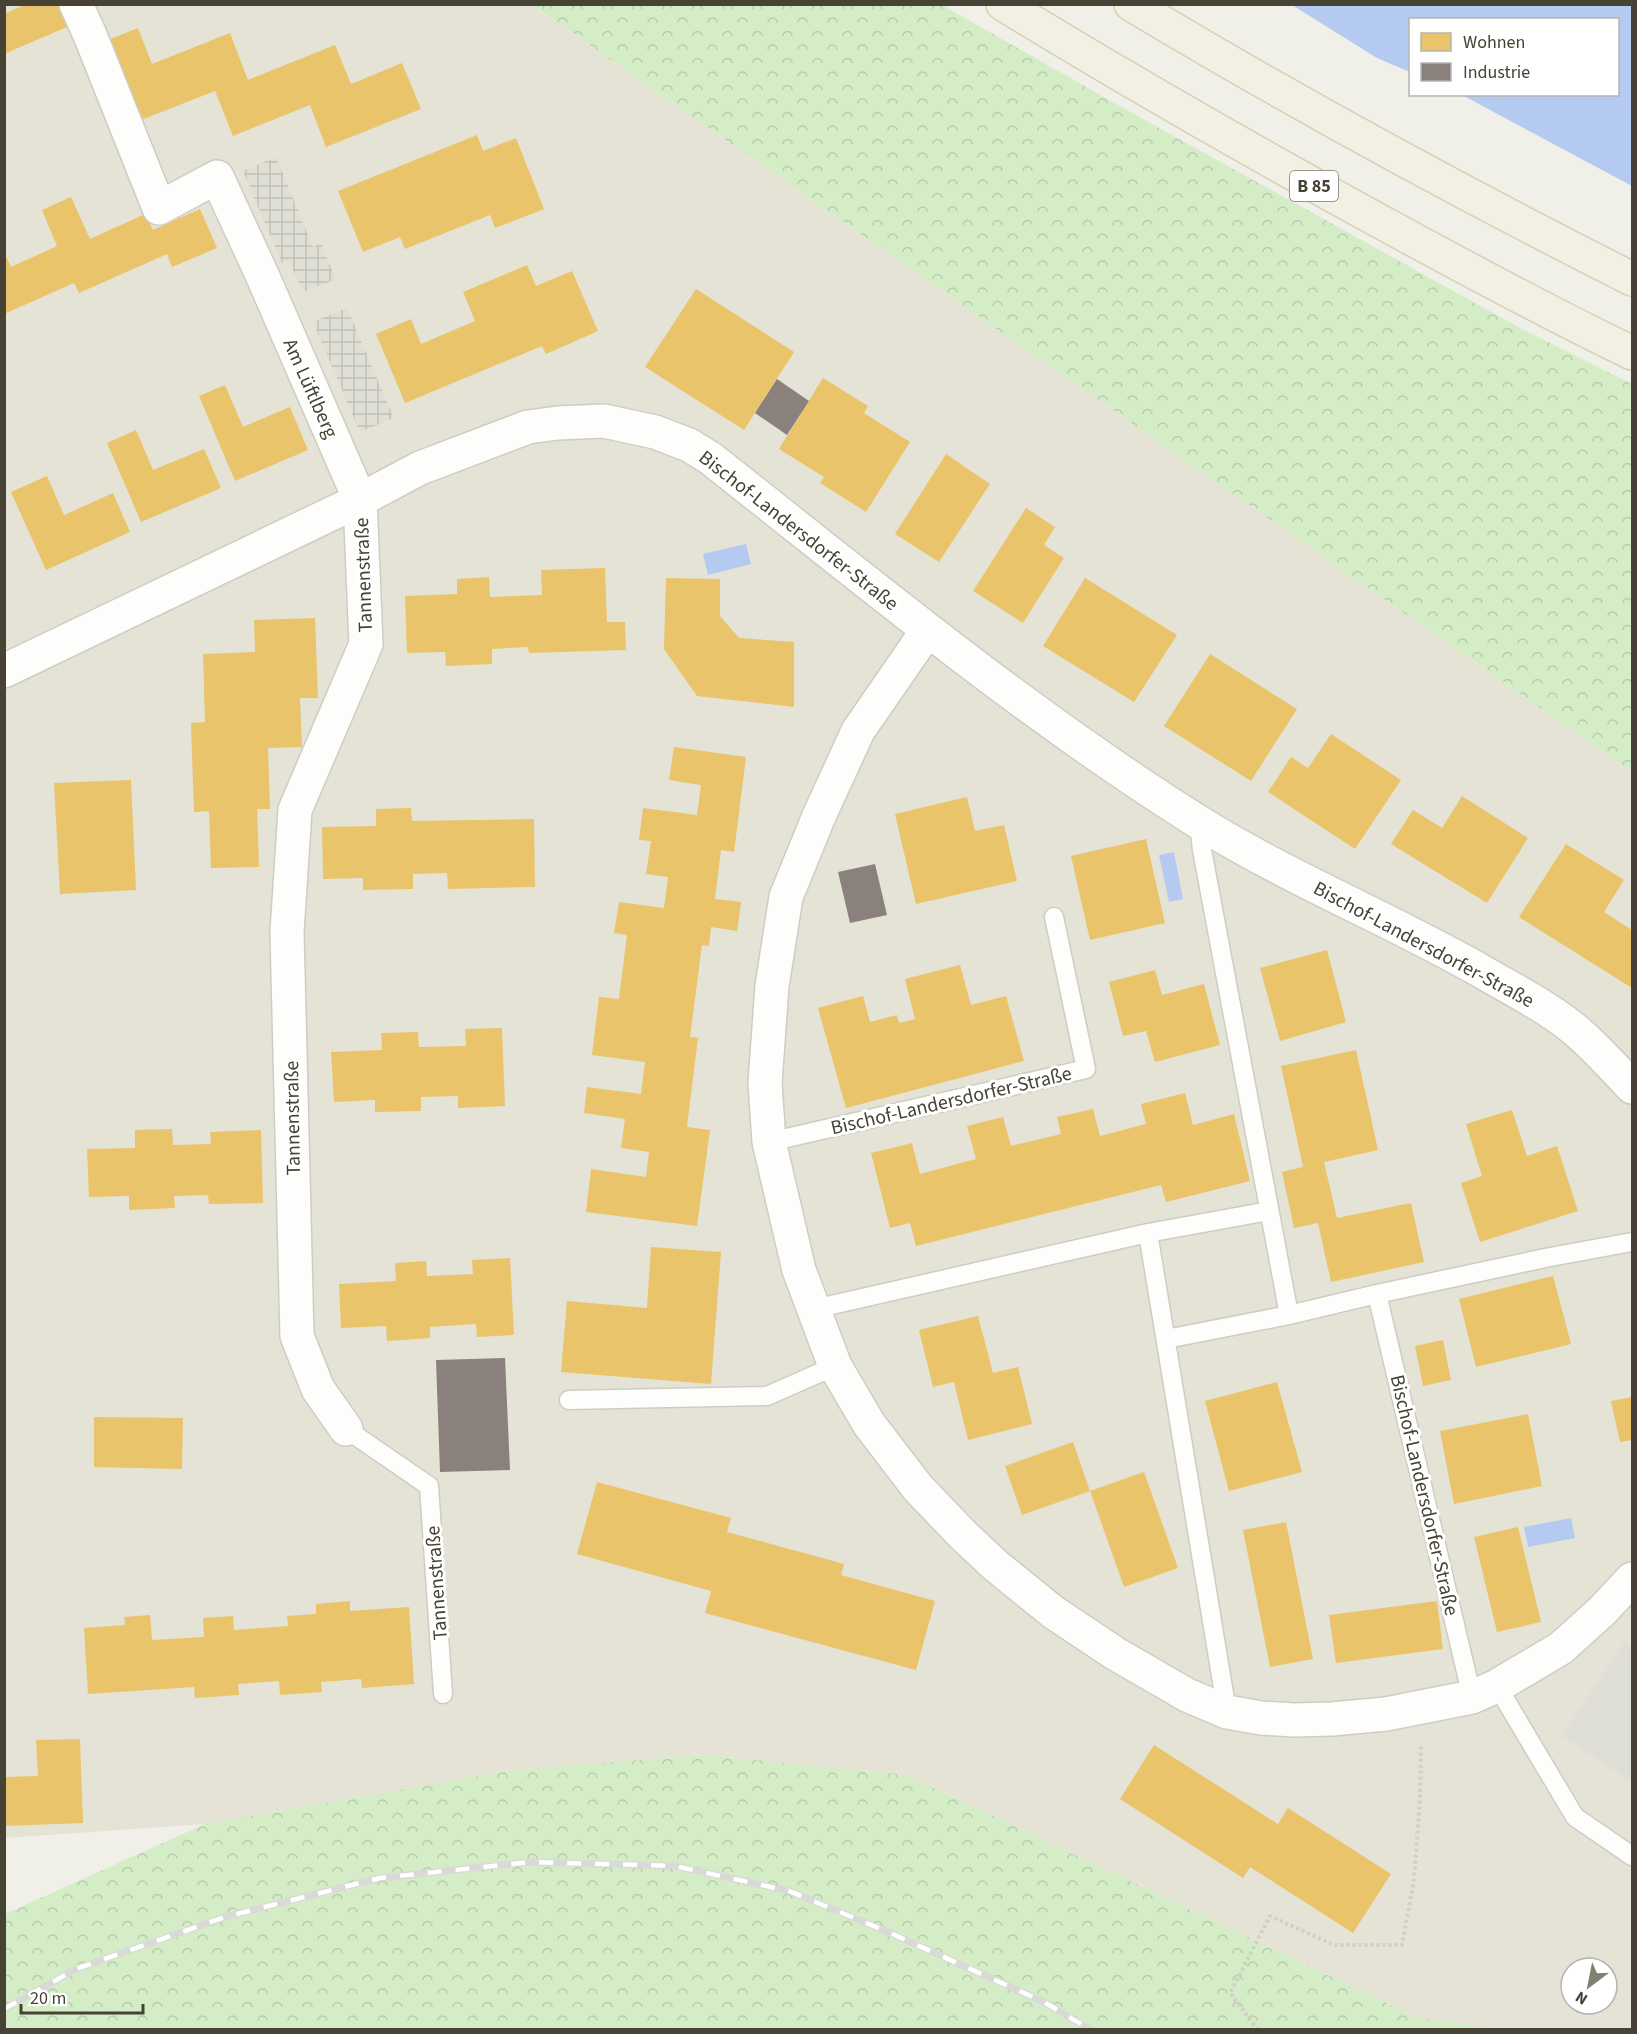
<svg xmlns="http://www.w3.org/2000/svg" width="1637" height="2034" font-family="'Source Sans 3',sans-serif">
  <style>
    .residential { fill: #e5e3d5; fill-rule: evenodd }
    .industrial { fill: url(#industrial-grid) }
    .forest { fill: url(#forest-crowns) }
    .parking { fill: #dfdfd8 }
    .water { fill: #b5caf0 }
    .homes { fill: #e9c46a }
    .industry { fill: #8a817c }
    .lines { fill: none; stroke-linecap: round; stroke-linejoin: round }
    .lane-casing { stroke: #cecdc5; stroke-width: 21 }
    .street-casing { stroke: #cecdc5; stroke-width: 36 }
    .primary-casing { stroke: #d3d2b4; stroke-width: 36 }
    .path { stroke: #d1cfc9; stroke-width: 4; stroke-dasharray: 3 3; stroke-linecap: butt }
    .lane { stroke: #fdfdfc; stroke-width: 18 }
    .street { stroke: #fdfdfc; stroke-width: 33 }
    .primary { stroke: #f1f0e2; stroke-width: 33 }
    .rail-casing { stroke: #d9d9d8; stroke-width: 7 }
    .rail { stroke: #fff; stroke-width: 4.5; stroke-dasharray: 14; stroke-linecap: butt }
    .labels { text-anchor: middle; stroke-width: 6; stroke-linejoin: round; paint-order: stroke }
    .shield { fill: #fff; stroke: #7e7b71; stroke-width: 1.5 }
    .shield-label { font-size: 18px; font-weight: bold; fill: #464334 }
    .street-label { font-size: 20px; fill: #464334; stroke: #fff }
  </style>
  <defs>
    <pattern id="industrial-grid" width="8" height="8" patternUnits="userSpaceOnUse" patternTransform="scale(1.5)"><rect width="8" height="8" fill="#e0dfd6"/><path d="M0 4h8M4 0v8" fill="none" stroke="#c2c1b8"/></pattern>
    <pattern id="forest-crowns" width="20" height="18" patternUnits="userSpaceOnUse" patternTransform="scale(1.5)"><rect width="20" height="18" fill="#d4edc6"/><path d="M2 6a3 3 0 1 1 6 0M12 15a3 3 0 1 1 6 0" fill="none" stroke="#b7ccab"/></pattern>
  </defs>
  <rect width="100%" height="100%" fill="#f0f0e8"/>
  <path class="residential" d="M5 5H532L1632 772V2029L1504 2030 1418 2018 907 1775 705 1755 512 1770 205 1824 5 1838ZM1571 1968H1607V2004H1571Z"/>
  <path class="industrial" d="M276 157 313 247 321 244 336 279 303 292 289 261 282 263 243 171Z
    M347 308 394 418 360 432 313 322Z"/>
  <path class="forest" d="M532 5H942L1127 110 1522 329 1632 384V772Z
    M705 1755 907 1775 1418 2018 1504 2029H5V1914L205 1824 512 1770Z"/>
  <path class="parking" d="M1625 1640 1632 1645V1782L1562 1736Z"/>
  <path class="water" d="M1292 5H1632V186L1462 95 1618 94V20H1410V72L1377 58Z
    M746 544 751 564 708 575 703 554Z
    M1174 852 1183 899 1169 902 1159 855Z
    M1571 1518 1575 1538 1528 1547 1524 1527Z"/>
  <path class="homes" d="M26 4H66L74 24 4 54V14Z
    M138 28 152 64 230 33 248 80 335 45 351 84 402 63 421 109 326 147 310 105 233 136 215 91 141 120 108 40Z
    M477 135 483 151 516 138 544 209 495 228 490 215 405 249 400 237 363 252 338 191Z
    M71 197 90 239 145 214 153 230 200 209 217 248 172 267 167 254 79 293 74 283 4 314V252L11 267 57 246 42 210Z
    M527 265 536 286 572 271 598 331 546 354 542 346 405 403 376 334 411 319 421 344 475 321 463 292Z
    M696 289 794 352 744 430 645 367Z
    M823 378 868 406 864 413 910 442 866 512 820 483 824 477 779 449Z
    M225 385 243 427 290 407 308 450 235 481 199 396Z
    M136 430 153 470 204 449 221 488 141 522 107 443Z
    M946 454 990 484 939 562 895 534Z
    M47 476 64 515 113 493 130 532 46 570 11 492Z
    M1026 508 1055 527 1044 545 1064 558 1023 623 973 591Z
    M605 568 607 622H625L626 650 529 653 528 647 492 649V664L446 666 445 652 407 653 405 596 457 594V579L489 577 490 597 542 595 541 570Z
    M666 578 720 579V616L739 638 794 642V707L697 696 664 649Z
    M1085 578 1177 635 1134 702 1043 646Z
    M315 618 318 698H300L302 747 268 748 270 809H257L259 867 211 868 209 811 194 812 191 723 205 722 203 654 255 652 254 620Z
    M1210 654 1297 709 1251 781 1164 726Z
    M1331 734 1401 780 1355 849 1268 792 1291 757 1308 768Z
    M674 747 746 757 734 852 721 850 715 899 741 902 737 931 711 927 709 946 702 945 690 1037 698 1038 687 1127 710 1130 697 1226 586 1212 591 1169 646 1177 649 1152 621 1148 625 1119 584 1113 587 1087 641 1094 645 1062 592 1055 599 997 619 999 627 935 614 933 619 902 664 908 668 877 646 874 651 841 639 840 643 808 697 815 701 785 669 780Z
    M131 780 136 890 60 894 54 783Z
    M1462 796 1528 838 1487 903 1391 844 1413 810 1442 828Z
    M967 797 975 831 1004 825 1017 881 916 904 895 814Z
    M411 808 412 821 534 819 535 887 448 889 447 873 413 874V889L363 890V878L323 879 322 827 376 826V809Z
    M1146 839 1165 923 1090 940 1071 856Z
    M1566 844 1624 880 1604 912 1632 930V988L1519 917Z
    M1327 950 1346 1022 1280 1041 1260 968Z
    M960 965 971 1005 1006 996 1024 1061 846 1108 818 1008 863 996 870 1022 897 1015 899 1023 915 1019 905 979Z
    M1155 970 1162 995 1204 984 1220 1045 1155 1062 1146 1031 1123 1036 1109 982Z
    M502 1028 505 1106 458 1108V1096L421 1097V1111L375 1112V1100L334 1102 331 1052 382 1050 381 1033 418 1032 419 1047 466 1046 465 1029Z
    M1356 1050 1378 1150 1324 1162 1337 1218 1411 1203 1424 1262 1331 1282 1318 1223 1294 1228 1282 1172 1303 1167 1281 1066Z
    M1185 1093 1193 1125 1234 1114 1250 1181 1166 1202 1161 1185 916 1246 910 1223 890 1228 871 1153 912 1143 920 1174 976 1159 967 1126 1003 1117 1011 1146 1061 1134 1057 1117 1093 1109 1100 1136 1146 1124 1141 1104Z
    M1512 1110 1527 1156 1557 1146 1578 1211 1480 1242 1461 1183 1482 1176 1466 1124Z
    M172 1129 173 1145 211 1144 210 1132 261 1130 263 1203 209 1204 208 1195 174 1196 175 1208 129 1210V1196L89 1197 87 1149 135 1148V1130Z
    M651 1247 721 1252 711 1384 561 1372 567 1301 647 1308Z
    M510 1258 514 1335 477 1337 476 1324 430 1327V1338L387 1341 386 1326 341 1328 339 1284 396 1281 395 1263 426 1261 427 1276 473 1274 472 1260Z
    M1553 1276 1571 1344 1476 1367 1459 1299Z
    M978 1316 993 1373 1018 1367 1032 1424 968 1440 954 1382 933 1387 919 1330Z
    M1443 1340 1451 1380 1423 1386 1415 1346Z
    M1277 1382 1302 1472 1229 1491 1205 1401Z
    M1632 1397V1440L1620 1442 1611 1401Z
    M1528 1414 1542 1486 1454 1504 1440 1431Z
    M94 1417 183 1418 182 1469 94 1467Z
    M1073 1442 1090 1491 1144 1472 1178 1568 1124 1587 1090 1491 1022 1515 1005 1466Z
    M597 1482 731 1518 727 1532 844 1564 841 1575 935 1601 916 1670 705 1613 711 1591 577 1554Z
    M1286 1522 1313 1659 1270 1667 1243 1530Z
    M1518 1527 1541 1622 1497 1632 1474 1537Z
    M350 1601V1611L409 1607 414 1684 362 1688 361 1679 321 1682 322 1692 280 1695 279 1681 238 1684 239 1695 195 1698 194 1687 88 1694 84 1628 125 1625 124 1617 150 1615 152 1640 204 1637 203 1618 233 1616 234 1630 288 1626 287 1616 316 1614V1604Z
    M1437 1601 1443 1649 1336 1663 1329 1615Z
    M80 1739 83 1823 4 1826V1777L38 1776 36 1740Z
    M1154 1745 1278 1824 1288 1808 1391 1874 1353 1933 1250 1867 1243 1878 1120 1799Z"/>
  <path class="industry" d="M777 379 809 401 787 435 755 413Z
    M875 864 887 915 850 923 838 872Z
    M505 1358 510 1470 440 1472 436 1360Z"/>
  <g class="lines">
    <g class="lane-casing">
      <path id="lane" d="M1199 822 1202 850 1289 1315
        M769 1142 1086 1069 1054 917
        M1148 1233 1227 1712
        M1377 1294 1472 1697
        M814 1309 1148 1233 1269 1211
        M1166 1339 1289 1315 1377 1294 1550 1257 1632 1242
        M569 1400 767 1396 835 1366
        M346 1429 429 1486 443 1694
        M1497 1686 1575 1817 1632 1856"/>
    </g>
    <g class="street-casing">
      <path id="street" d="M76 4 90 35 159 208 217 177 263 277 360 500 366 644 295 810 287 932 297 1336 318 1389 346 1429
        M927 631 858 731 819 816 786 897 772 986 765 1083 769 1142 799 1270 835 1366 869 1424 918 1488 962 1534 995 1565 1053 1612 1116 1654 1187 1695 1227 1712 1261 1718 1294 1720 1332 1719 1386 1714 1472 1697 1497 1686 1561 1648 1602 1611 1632 1579
        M4 671 360 500 420 468 528 427 558 423 604 421 655 432 689 445 710 458C869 583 1025 713 1197 821 1288 878 1388 918 1481 971 1515 991 1552 1009 1581 1035 1599 1051 1616 1070 1632 1087"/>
    </g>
    <g class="primary-casing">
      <path id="primary" d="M1003 4C1132 83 1262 157 1394 229 1473 272 1551 314 1632 353
        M1131 4C1294 102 1462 193 1632 279"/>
    </g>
    <path class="path" d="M1258 2030 1230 1993 1270 1916 1334 1945H1402L1414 1880 1420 1799 1421 1744"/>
    <use href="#lane" class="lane"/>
    <use href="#street" class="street"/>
    <use href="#primary" class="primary"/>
    <g class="rail-casing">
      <path id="rail" d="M4 2009 76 1969 225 1917 380 1878 529 1862 675 1866 789 1891 888 1932 1044 2002 1091 2030"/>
    </g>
    <use href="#rail" class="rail"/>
  </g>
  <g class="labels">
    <rect class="shield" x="1290" y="171" width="48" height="30" rx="4.5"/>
    <g class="shield-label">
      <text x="1314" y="192">B 85</text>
    </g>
    <g class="street-label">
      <text transform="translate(311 388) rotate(66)" y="7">Am Lüftlberg</text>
      <text transform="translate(799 530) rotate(38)" y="7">Bischof-Landersdorfer-Straße</text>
      <text transform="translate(363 575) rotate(-92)" y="7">Tannenstraße</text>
      <text transform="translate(1424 944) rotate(28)" y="7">Bischof-Landersdorfer-Straße</text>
      <text transform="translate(951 1100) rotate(-13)" y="7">Bischof-Landersdorfer-Straße</text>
      <text transform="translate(292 1118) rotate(-91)" y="7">Tannenstraße</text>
      <text transform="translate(1425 1495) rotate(77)" y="7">Bischof-Landersdorfer-Straße</text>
      <text transform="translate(436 1583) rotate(-94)" y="7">Tannenstraße</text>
    </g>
  </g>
  <rect width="1637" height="2034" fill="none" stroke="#464334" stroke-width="12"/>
  <rect x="1409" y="18" width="210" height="78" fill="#ffffff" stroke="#b5b4ae" stroke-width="1.5"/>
  <rect x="1421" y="33" width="30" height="18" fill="#e9c46a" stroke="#b5b4ae" stroke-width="1.5"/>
  <text x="1463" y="48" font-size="18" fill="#464334">Wohnen</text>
  <rect x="1421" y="63" width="30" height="18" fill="#8a817c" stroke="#b5b4ae" stroke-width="1.5"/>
  <text x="1463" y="78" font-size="18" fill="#464334">Industrie</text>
  <g transform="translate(1589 1986) rotate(212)"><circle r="28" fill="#ffffff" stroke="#b5b4ae" stroke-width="1.5"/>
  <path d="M0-4.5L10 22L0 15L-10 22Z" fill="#828073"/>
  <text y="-9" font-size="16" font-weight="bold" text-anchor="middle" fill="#464334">N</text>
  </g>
  <path d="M21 2004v9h122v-9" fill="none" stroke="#464334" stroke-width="3"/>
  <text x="30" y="2004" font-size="18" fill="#464334" stroke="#ffffff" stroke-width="4.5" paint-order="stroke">20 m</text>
</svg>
